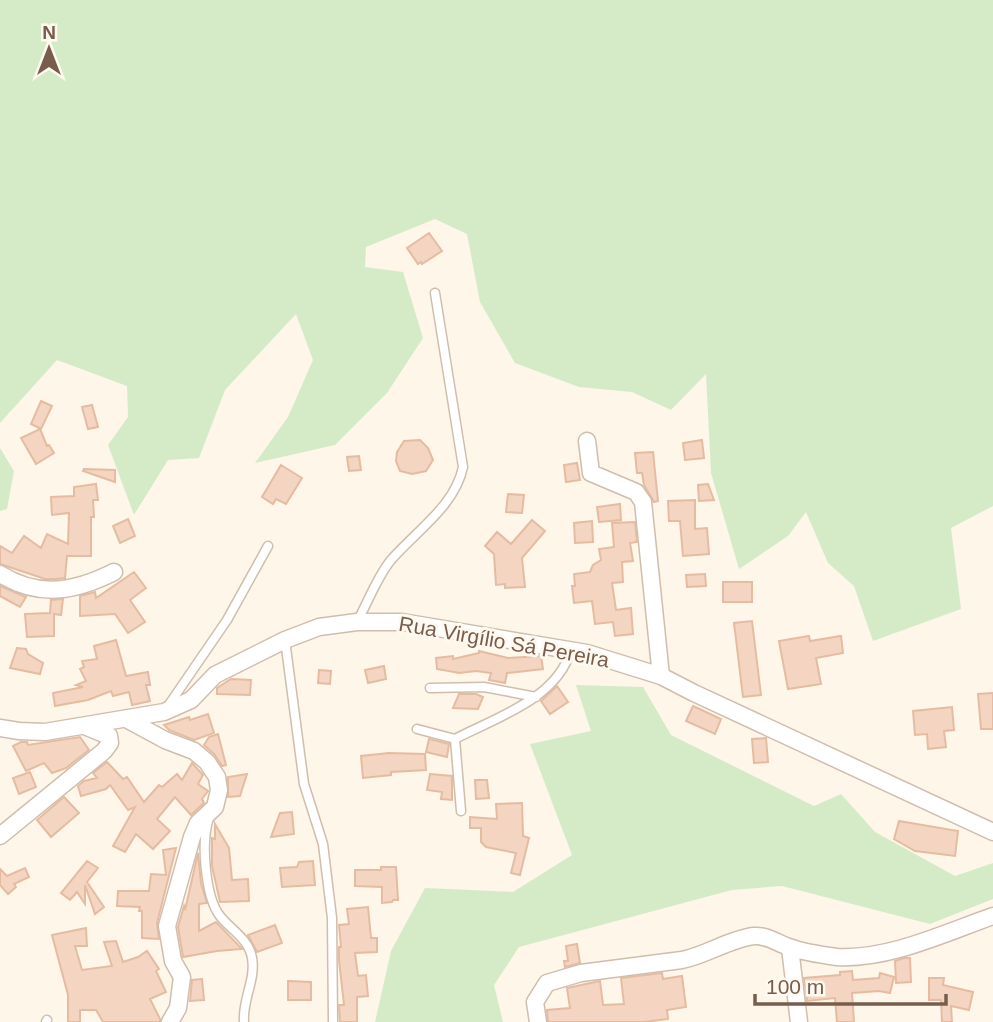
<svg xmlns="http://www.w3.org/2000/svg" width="993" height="1022" font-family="Arial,sans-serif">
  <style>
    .green { fill: #d5ebc7 }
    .building { fill: #f3d5c1; stroke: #e5bca1; stroke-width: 2 }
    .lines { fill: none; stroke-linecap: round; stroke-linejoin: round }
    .service-casing { stroke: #cfbeae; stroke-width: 11 }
    .minor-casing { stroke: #cfbeae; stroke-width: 19 }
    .service { stroke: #fff; stroke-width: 8 }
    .minor { stroke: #fff; stroke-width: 16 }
    .labels { text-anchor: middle; stroke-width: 6; stroke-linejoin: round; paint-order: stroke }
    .street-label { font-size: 21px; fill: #785d4c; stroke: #fff9f0 }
  </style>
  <rect width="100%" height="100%" fill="#fdf6e9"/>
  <path class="green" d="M0 0H993V506L951 528 961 609 873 641 854 586 828 563 806 512 788 536 739 569 711 473 706 374 671 410 632 392 579 387 515 363 480 302 467 234 435 219 366 247 365 267 403 272 423 338 387 393 335 445 255 463 288 417 313 360 296 314 225 390 199 458 168 460 134 515 108 445 128 417 127 386 57 360 0 423Z
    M0 448 14 471 7 509 0 511Z
    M576 685 643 687 671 735 814 806 841 794 875 832 955 876 993 863V899L930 924 782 886 732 890 519 947 494 985 503 1022H375L391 951 425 888 513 892 572 855 530 744 591 731Z"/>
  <path class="building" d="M429 233 442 251 422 264 421 262 418 264 407 248Z
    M41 401 52 406 41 429 31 424Z
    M92 405 98 427 88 429 82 407Z
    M40 429 47 446 49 445 54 453 36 464 21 438Z
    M420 440 428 448 433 460 426 471 412 474 400 471 396 461 397 452 404 441Z
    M702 440 704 458 685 460 683 443Z
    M653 452 658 501 654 502 644 485 642 473H637L635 453Z
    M359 456 361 470 349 471 347 457Z
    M577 463 580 480 566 482 564 465Z
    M281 465 302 478 286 504 276 499 273 504 262 497Z
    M84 469 115 470V482L83 471Z
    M96 484 98 500H93L94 517H91V556H67L65 578 56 579H45L0 564V546L12 553 24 536 41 548 47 534 68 544 69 513 52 515 51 497 74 496V487Z
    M708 484 714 500 699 501 698 485Z
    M508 494 524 495 522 513 506 512Z
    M695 500V529L707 528 709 554 683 556 680 521H669L668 501Z
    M620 504 621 520 599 522 597 507Z
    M128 519 135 536 120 543 113 526Z
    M532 520 545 531 522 558 525 587 505 588V584L496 585 494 554 485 546 497 532 511 544Z
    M592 521 593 542 575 543 574 523Z
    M635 522 637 542 630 543 633 561 622 562 623 582 612 583 616 610 631 608 633 634 615 636 613 622 595 624 592 601 574 603 572 586H575L574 574 590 572 593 565 601 560 599 549 614 547 612 523Z
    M134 572 146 588 130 600 145 622 128 633 115 614 80 616V596L95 592 96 598Z
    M705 574 706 586 687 587 686 575Z
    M723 582H752V602H723Z
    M0 586 26 597 20 607 0 596Z
    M63 599 61 615 54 614V636L27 637 25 614 50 613 51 600Z
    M752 621 761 695 743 697 734 623Z
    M809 636 810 641 841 636 843 653 816 658 821 684 788 689 779 641Z
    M116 640 126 676 148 672 150 685H146L150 701 132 705 129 692 113 696 111 691 88 700 55 706 53 693 83 687 76 685 86 681 80 669 84 667 82 661 97 659 94 646Z
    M17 648 26 649 28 654 43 663 40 674 10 668Z
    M479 651 508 658 541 656 543 669 507 673 505 683 489 680 491 673 476 671 459 673 437 669 436 658 453 656V659L479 653Z
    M384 666 386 679 368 683 365 670Z
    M319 670 331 671 330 684 318 683Z
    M231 679 251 680 250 695 217 694V688Z
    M557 686 568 702 550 714 541 701Z
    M993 693V729H981L978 694Z
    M459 694H476L483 697 478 709 453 708Z
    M693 706 721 719 715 734 686 721Z
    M952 707 954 730 944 731 946 747 928 749 927 734 915 735 913 711Z
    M208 714 214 733 194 740 169 730 164 725 189 717 190 720Z
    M218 734 226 765 222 766 214 754 204 745 209 737Z
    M80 737 89 750 66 768 52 773 44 763 26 771 13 746 21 742H27L28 745Z
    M766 738 768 762 754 763 752 739Z
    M429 739 449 744 447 757 426 752Z
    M389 753 425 754 426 770 391 772V775L363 778 361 756Z
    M107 762 123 779 127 777 144 802 159 785 162 787 177 774 182 780 192 763 203 775 198 784 208 791 202 799 204 803 191 815 175 797 157 819 170 831 153 849 136 834 125 852 113 846 135 807 128 810 110 785 106 789 81 796 78 786 84 781 97 778 93 773Z
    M30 772 36 787 19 794 13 778Z
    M247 774 240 796 228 797V777Z
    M430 774 452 776V800L441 799 442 792 427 790Z
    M475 780H487L489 798 476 799Z
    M64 797 79 813 51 837 37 820Z
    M522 803 523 836 529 838 520 875 511 873 516 853 486 847 481 842V828H470V817L497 819 496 804Z
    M292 812 294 834 271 837 280 813Z
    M899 821 958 831 955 856 915 851 894 839Z
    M215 824 229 848 232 880 248 879 249 901 220 902 212 866V838L215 839Z
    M176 848 157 923 159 939 142 938V911H139L140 907 117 906 118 891H149L151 874 166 875 163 850Z
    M198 853 201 883 207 903 199 904V931L216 922 242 949 217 951 183 957 178 927 184 906 185 910Z
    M87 861 98 868 87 882 104 907 95 914 85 885V904L77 892 70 900 61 893Z
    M313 861 315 885 282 887 280 868 297 867 299 862Z
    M381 867H396L398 900H393L392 902 382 903V887L355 886V870H381Z
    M25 868 29 877 14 884 16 887 8 894 0 885V869L7 876Z
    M368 907 371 938H377V952L355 953 358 976 366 975 368 996 357 997V1022H340L339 1005H344L339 960V947H341L339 925 349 924 347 909Z
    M275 925 282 943 257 952 248 935Z
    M86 928 87 946H75L82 970 112 966 104 942 116 941 123 962 138 957 147 951 159 969 156 971 166 992 150 999 160 1019V1022H103L96 1010H80V1022H68V995L52 935Z
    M577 944 580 963 565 967 564 961H568L566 946Z
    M904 958H910L911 982 896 983 895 961Z
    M852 971 853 980 879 978 880 973 894 977 890 993 879 991 852 993 854 1022H837L835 998 807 1001 804 978 840 975V972Z
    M662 973 663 979 682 976 686 1007 667 1010 668 1019 644 1022H548L547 1010 570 1008 567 988 600 981 603 1005 624 1004 621 978Z
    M929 978H944L943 985 973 992 969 1010 951 1006 952 1022H942L941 1000H929Z
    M202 979 204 1000 190 1001 192 980Z
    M288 981 311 982V1000H288Z"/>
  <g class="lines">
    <g class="service-casing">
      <path id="service" d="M357 622C368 602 377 577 391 560 416 531 455 506 463 467L435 293
        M285 640 304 784 323 844 332 918 333 1022
        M430 688 484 687 536 697
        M168 706 227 620 268 546
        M417 729 455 739C497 717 557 699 571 650
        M455 739 461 811
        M210 816C200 837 205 897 220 916 231 930 249 939 252 958 256 980 242 1000 244 1022
        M46 1022 47 1020"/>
    </g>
    <g class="minor-casing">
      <path id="minor" d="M587 441 591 473 636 492 643 502 661 676
        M0 574C39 598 74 592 114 572
        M128 720 165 740 194 751 207 762 217 777 219 790 215 807 198 823 192 837 167 926 173 961 182 977 178 1008 170 1022
        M0 728 19 731 45 732 164 712 191 700 215 675 285 640 319 627 357 622H402L587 653 661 676 694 693 993 832
        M0 836 104 751 110 743 109 736 87 727
        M790 948 799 1022
        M538 1022 535 1002 547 983 581 973 682 960C707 955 729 939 754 936 767 935 777 943 789 947 803 952 822 955 837 957 888 960 945 933 993 916"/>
    </g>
    <use href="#service" class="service"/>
    <use href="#minor" class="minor"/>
  </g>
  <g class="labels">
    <g class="street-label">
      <text transform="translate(504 642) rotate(10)" y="7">Rua Virgílio Sá Pereira</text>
    </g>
  </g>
  <g transform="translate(49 49)" stroke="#fff9f0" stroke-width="5" paint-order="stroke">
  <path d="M0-5L12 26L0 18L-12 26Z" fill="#785d4c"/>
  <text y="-10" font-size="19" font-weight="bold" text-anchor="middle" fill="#785d4c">N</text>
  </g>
  <path d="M755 994v10h191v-10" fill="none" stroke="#785d4c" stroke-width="3.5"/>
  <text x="766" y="994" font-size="21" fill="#785d4c" stroke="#fff9f0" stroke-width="5" paint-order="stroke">100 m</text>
</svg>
